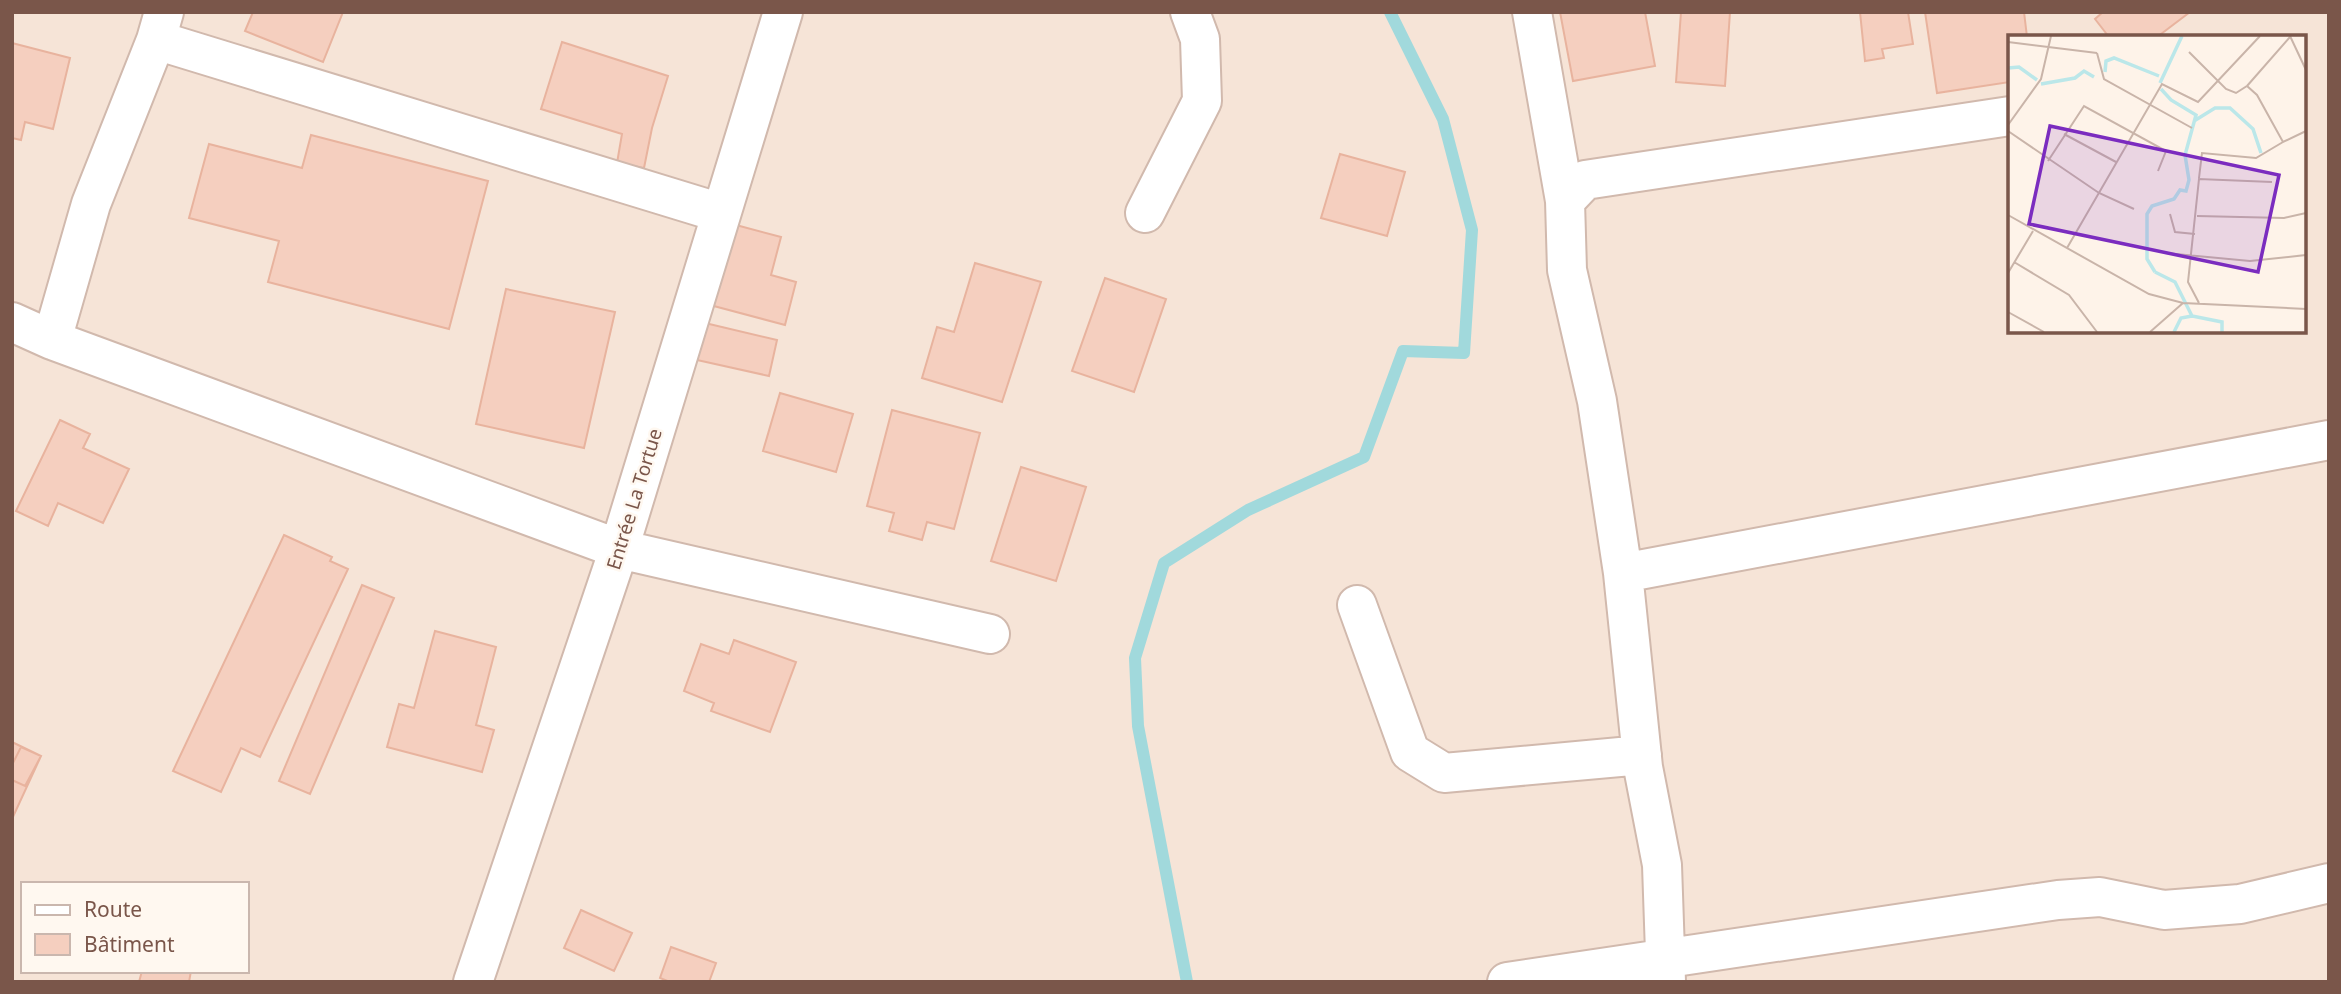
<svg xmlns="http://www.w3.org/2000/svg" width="2341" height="994" font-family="'Noto Sans',sans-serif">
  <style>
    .residential { fill: #f6e4d7; fill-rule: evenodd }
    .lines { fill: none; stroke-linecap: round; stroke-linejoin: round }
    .stream { stroke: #a1d9dc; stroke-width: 12 }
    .building { fill: #f5cfbf; stroke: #e8b39e; stroke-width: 2 }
    .minor-casing { stroke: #d1b9ad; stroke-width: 42 }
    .minor { stroke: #fff; stroke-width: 38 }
    .labels { text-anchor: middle; stroke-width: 5; stroke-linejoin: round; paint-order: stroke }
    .street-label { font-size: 19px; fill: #7a564a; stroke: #fff8f0 }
    .inset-river { fill: none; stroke: #bbe7e9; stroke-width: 3.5 }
    .inset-road { fill: none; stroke: #c9b4a9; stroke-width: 2 }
    .view { fill: #7b2cbf; fill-opacity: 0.15; stroke: #7b2cbf; stroke-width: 3.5 }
    .inset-edge { fill: none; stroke: #7a564a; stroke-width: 3.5 }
  </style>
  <rect width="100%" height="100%" fill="#fef3e9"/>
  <path class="residential" d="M12 12H2329V982H12ZM2010 37H2304V331H2010ZM23 884H247V971H23Z"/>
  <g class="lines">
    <path class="stream" d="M1187 982 1138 726 1135 658 1164 563 1248 510 1364 457 1403 351 1464 353 1472 230 1443 119 1390 12"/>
  </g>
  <path class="building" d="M253 12H343L323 62 245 31Z
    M1560 12H1645L1655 66 1573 81Z
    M1681 12H1730L1725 86 1676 82Z
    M1860 12H1908L1913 44 1882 49 1884 58 1865 61Z
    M1925 12H2024L2027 37H2010V82L1937 93Z
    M2103 12H2190L2157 37H2109L2095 19Z
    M562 42 668 76 652 128 644 168 617 163 622 134 541 109Z
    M12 43 70 58 53 129 25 122 21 140 12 138Z
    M311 135 488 181 449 329 268 282 279 241 189 218 209 144 302 168Z
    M1340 154 1405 172 1387 236 1321 218Z
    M736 225 781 237 771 275 796 282 785 325 710 305Z
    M975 263 1041 282 1002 402 922 378 937 327 954 332Z
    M1105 278 1166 299 1134 392 1072 371Z
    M506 289 615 312 584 448 476 424Z
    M705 323 777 340 769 376 697 360Z
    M780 393 853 414 836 472 763 451Z
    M892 410 980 433 954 529 927 522 922 540 889 531 894 513 867 506Z
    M60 420 90 434 83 448 129 469 103 523 58 503 48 526 16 511Z
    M1021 467 1086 487 1056 581 991 561Z
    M284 535 332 557 330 561 348 569 260 757 241 748 221 792 173 771Z
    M362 585 394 598 310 794 279 781Z
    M435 631 496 647 476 725 494 730 482 772 387 747 399 704 414 708Z
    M734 640 796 662 770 732 711 711 714 703 684 691 701 644 729 654Z
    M12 742 41 756 25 786 12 780Z
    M21 747 41 756 12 819V765Z
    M581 910 632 933 614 971 564 948Z
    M671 947 716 963 709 982H670L660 978Z
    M142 971H191L189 982H139Z"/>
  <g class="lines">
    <g class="minor-casing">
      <path id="minor" d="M1532 12 1565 201
        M156 40 721 213
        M1145 213 1202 101 1200 39 1190 12
        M12 322 52 340 619 549 990 634
        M52 340 91 204 156 40 164 12
        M1623 573 2329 440
        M1357 605 1410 752 1444 773 1642 755
        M473 982 619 549 783 12
        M1507 982 2058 900 2100 897 2164 910 2240 904 2329 883
        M1666 982 1662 865 1643 767 1623 573 1597 401 1567 270 1565 201 1585 180 2010 116"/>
    </g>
    <use href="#minor" class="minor"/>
  </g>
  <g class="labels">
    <g class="street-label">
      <text transform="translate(634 499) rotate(-73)" y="7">Entrée La Tortue</text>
    </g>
  </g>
  <g transform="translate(2008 35)">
    <rect width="298" height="298" fill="#fef3e9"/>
    <path class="inset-river" d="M0 33 11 32 29 45M97 37 98 26 106 23 151 41M152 48 174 1M33 49 67 43 76 36 86 42M186 86 207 73H222L245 94 253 118M147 237 139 224V179L144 171 166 164 172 155 178 156 181 145 177 120 188 80 163 65 153 54M147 237 167 247 184 281 214 287V297M166 297 173 283 184 281"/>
    <path class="inset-road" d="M282 1 298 35M0 7 89 18M181 17 218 54 228 58 239 51 249 60 275 107 298 96M89 18 96 44 184 93M239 51 282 2M0 90 33 44 43 1M0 96 91 158 126 174M56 99 108 127M40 126 76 71 158 116 150 136M191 143 194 118 248 123 275 107M162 179 167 197 187 199M0 180 141 259 175 268 298 274M189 181 276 183 298 178M59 213 154 49 190 67 252 1M157 218 242 226 298 220M6 227 61 260 89 297M0 238 25 196M191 268 180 247 191 144 264 147M0 277 36 297M142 297 175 268"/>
    <path class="view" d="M42 91 271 140 250 237 21 189Z"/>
    <rect width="298" height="298" class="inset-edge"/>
  </g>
  <rect width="2341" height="994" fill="none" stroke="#7a564a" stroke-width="28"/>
  <rect x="21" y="882" width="228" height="91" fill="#fff8f0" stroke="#cab7ae" stroke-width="2"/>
  <rect x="35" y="905" width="35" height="10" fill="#ffffff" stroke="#cab7ae" stroke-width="2"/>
  <text x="84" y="917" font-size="21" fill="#7a564a">Route</text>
  <rect x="35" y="934" width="35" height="21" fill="#f5cfbf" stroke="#cab7ae" stroke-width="2"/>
  <text x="84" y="952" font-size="21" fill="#7a564a">Bâtiment</text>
</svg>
